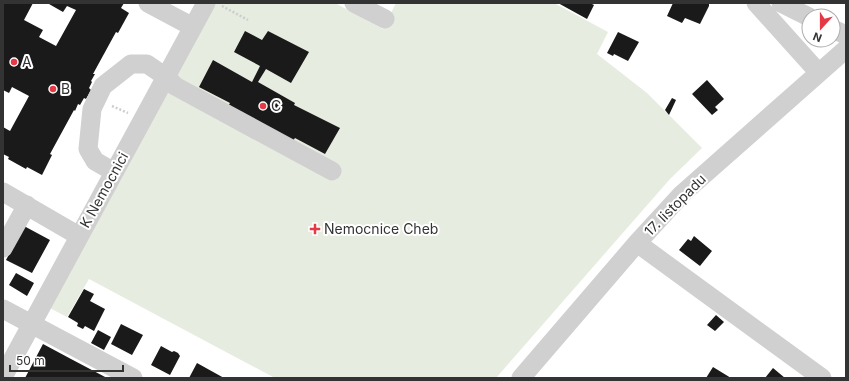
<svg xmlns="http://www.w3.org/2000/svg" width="849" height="381" font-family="Inter,sans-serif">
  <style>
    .green { fill: #e6ecdf }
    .building { fill: #1a1a1a }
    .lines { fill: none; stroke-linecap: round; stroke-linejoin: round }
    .path { stroke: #cdcdcd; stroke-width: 2.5; stroke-dasharray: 2 2; stroke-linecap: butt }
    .minor { stroke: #d0d0d0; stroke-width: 19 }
    .poi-dot { fill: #e63946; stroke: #fff; stroke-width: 1.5 }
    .labels { text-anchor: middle; stroke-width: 4; stroke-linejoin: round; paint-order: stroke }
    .poi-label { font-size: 14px; fill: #333; stroke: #fff; text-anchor: start }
    .street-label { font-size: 14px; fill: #333; stroke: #fff }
  </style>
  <rect width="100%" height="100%" fill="#fff"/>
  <path class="green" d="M206 3H335L383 29 396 3H554L608 32 597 54 647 93 702 148 670 179 496 378H275L89 279 67 317 42 304Z"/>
  <path class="building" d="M3 3H33L24 20 43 30 39 37 56 46 76 10 67 6 63 12 49 4V3H124L121 8 129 13 118 33 116 32 93 74H95L91 81 92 82 89 88 91 90 86 99 84 98 80 105 78 104 75 111 74 110 50 154 52 155 42 175 27 167 26 169 8 159 9 157 3 154V127L10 131 29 96 12 87 9 93 3 90Z
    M558 3H590L594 5 587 19Z
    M673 3H709V6L700 24 685 18 682 23 667 16Z
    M245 31 262 40 268 31 309 52 291 83 266 69 258 82 295 103 294 105 340 128 325 154 295 138 292 142 227 108 230 103 199 87 213 60 252 82 260 66 234 52Z
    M618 32 639 42 628 61 614 54 613 56 607 53Z
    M707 80 724 99 715 107 718 110 712 115 692 94Z
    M672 98 676 100 669 115 665 110Z
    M24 226 50 240 32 273 6 260Z
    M694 236 712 251 700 266 679 250 688 239 691 241Z
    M16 273 34 283 27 296 9 285Z
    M84 289 94 294 90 301 105 309 94 331 85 326 83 329 77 326 78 323 68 317Z
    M716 315 724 322 715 331 707 325Z
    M121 324 143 335 132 355 111 344Z
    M98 330 111 337 104 350 91 343Z
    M43 344 71 359 107 378H25Z
    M161 346 172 352 174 351 178 353 180 356 170 375 151 365Z
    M197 363 224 378H189Z
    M713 367 731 378H706Z
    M773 368 785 378H765Z"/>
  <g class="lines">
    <path class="path" d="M222 6 248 20
      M112 106 128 113"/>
    <path class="minor" d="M148 3 193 27
      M354 3 385 19
      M756 3 819 73
      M781 3 809 17
      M833 29 846 35
      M114 172 95 161 88 149 92 109 103 86 131 64H147L166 77 175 86 332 171
      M3 192 79 236
      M637 243 822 378
      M3 248 27 205
      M3 309 133 378
      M3 377 206 3
      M521 378 637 243 682 194 846 49"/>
  </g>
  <g class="poi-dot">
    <circle cx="14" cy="62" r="4"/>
    <circle cx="53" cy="89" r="4"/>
    <circle cx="263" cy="106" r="4"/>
    <path d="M313 223h4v4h4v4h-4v4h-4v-4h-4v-4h4z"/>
  </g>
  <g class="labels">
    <g class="poi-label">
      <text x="22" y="67">A</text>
      <text x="61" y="94">B</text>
      <text x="271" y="111">C</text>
      <text x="324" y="234">Nemocnice Cheb</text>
    </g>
    <g class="street-label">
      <text transform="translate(104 190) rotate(-61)" y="5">K Nemocnici</text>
      <text transform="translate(675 205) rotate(-45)" y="5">17. listopadu</text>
    </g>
  </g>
  <rect width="849" height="381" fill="none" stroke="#333333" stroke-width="8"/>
  <g transform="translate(821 28) rotate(201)"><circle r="19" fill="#ffffff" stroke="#adadad"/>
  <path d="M0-3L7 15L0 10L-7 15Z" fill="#e63946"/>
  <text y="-6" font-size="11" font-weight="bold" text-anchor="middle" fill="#333333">N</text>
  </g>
  <path d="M10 365v6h113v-6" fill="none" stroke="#333333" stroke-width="2"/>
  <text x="16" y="365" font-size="12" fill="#333333" stroke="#ffffff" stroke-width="3" paint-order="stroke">50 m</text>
</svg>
